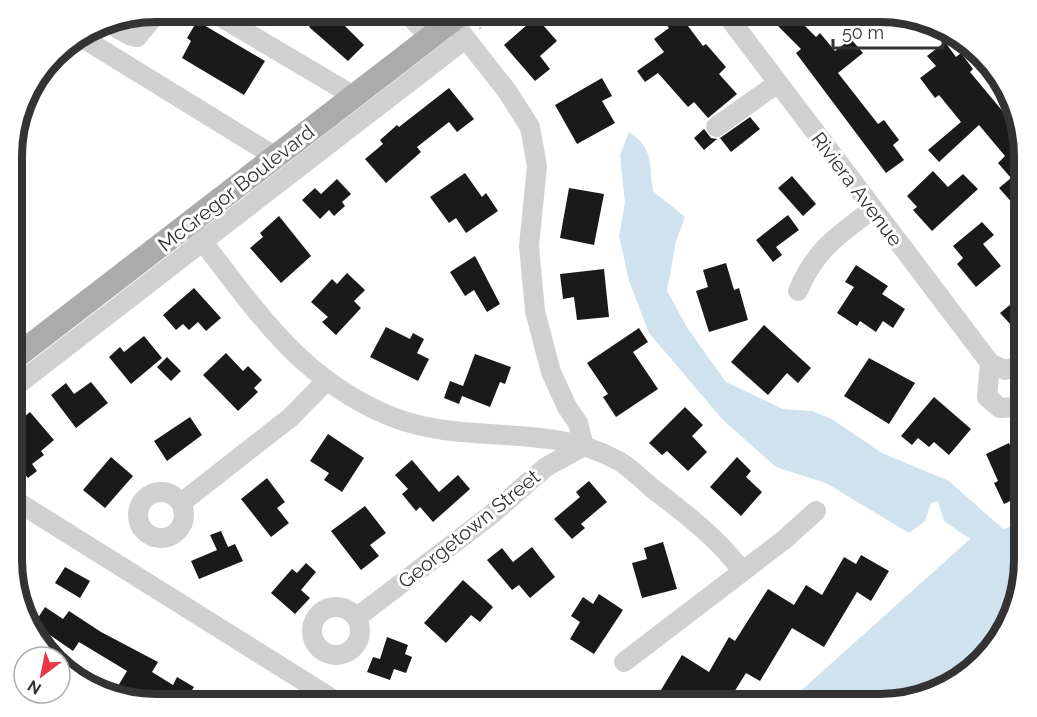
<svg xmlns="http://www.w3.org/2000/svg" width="1037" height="717" font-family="Raleway,sans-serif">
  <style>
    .water { fill: #cfe2ee }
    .building { fill: #1a1a1a }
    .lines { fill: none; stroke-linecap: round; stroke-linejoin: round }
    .path { stroke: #cdcdcd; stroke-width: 2; stroke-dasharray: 3 3; stroke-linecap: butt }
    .minor { stroke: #d0d0d0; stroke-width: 20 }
    .major { stroke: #ababab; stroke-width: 24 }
    .labels { text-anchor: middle; stroke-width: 6; stroke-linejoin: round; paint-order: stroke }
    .street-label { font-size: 20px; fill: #333; stroke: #fff }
    .rim { fill: none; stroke: #333; stroke-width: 8 }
  </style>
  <rect width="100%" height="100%" fill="#fff"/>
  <path class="water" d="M629 132C654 148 649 164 653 191L685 217 676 241 667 291 688 329 726 382 783 409 811 411 830 418 882 453 949 481 1003 529 1025 523V569L995 648 945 690 880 705H785L970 539 944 521 938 501 931 503 925 521 909 533 826 483 776 467 723 420 649 333 629 281 619 236 625 203 620 155Z"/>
  <path class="building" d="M765 13H792L816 37 820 33 835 51 851 39 863 53 838 73 878 124 884 120 899 140 893 145 904 160 886 173 796 53 801 49Z
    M676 14H679L703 46 706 44 726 67 719 74 737 94 708 118 694 102 688 107 658 73 645 82 637 71 664 52 654 39 669 28 665 23Z
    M536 17 557 41 540 56 550 69 535 81 504 45Z
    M318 18H337L364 45 348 61 309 27Z
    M197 21 265 61 244 95 182 58 191 41 187 38Z
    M945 42 956 57 961 53 973 69 970 72 1015 126 1010 130 1025 147V198L1015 206 999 188 1011 178 998 163 1005 156 979 125 939 162 928 150 961 122 939 95 935 98 920 78 936 66 927 56Z
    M602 78 612 96 602 101 615 123 577 144 555 105Z
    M449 88 474 119 457 132 449 122 417 147 421 152 386 183 365 159 383 144 380 140 397 125 399 127Z
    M750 117 760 129 731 152 720 138Z
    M704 129 711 138 717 139 704 150 694 138Z
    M933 171 948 187 963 174 978 189 932 231 913 210 917 207 907 196Z
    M465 173 482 197 486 193 498 211 466 233 456 218 449 223 430 197Z
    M792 176 816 204 803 216 778 188Z
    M337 179 351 194 342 202 345 206 334 216 329 210 320 219 302 200 315 188 321 194Z
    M569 188 604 194 594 245 560 238Z
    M788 215 799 230 776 247 782 255 773 262 756 240Z
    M279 216 311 256 281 283 250 248 263 237 260 233Z
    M982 222 994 235 983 244 1001 266 976 287 957 264 963 258 953 246Z
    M475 256 500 304 487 312 474 290 465 296 450 272Z
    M726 263 734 290 739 288 748 320 709 332 696 291 708 287 703 270Z
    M856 265 888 286 882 294 905 309 893 328 883 321 876 332 860 321 857 326 837 313 854 287 845 282Z
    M604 269 609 317 577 320 574 297 563 299 560 274Z
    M347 273 365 290 354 301 361 308 336 335 322 322 328 317 311 302 332 279 337 284Z
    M194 288 221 318 206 331 198 322 189 330 183 324 176 330 163 315Z
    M1025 293V315L1012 326 1000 313Z
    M764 325 811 368 798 383 787 373 768 395 731 362Z
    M386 327 410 339 413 333 424 339 417 353 429 359 418 381 370 357Z
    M639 328 648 342 633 352 658 389 616 417 603 397 608 394 587 363Z
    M144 336 162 358 131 384 109 357 120 347 124 352Z
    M226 353 243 371 248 366 262 380 254 388 258 392 238 411 203 375Z
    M475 354 511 367 505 384 500 382 490 407 462 396 459 404 444 398 450 381 463 386Z
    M167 357 181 371 171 381 157 367Z
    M869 358 915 383 889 424 844 396Z
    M91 382 108 403 76 428 51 395 66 383 74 394Z
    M934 397 971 429 949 455 934 442 929 447 918 438 912 445 901 436Z
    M685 407 703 425 692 436 707 452 688 471 667 451 662 455 649 443Z
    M30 412 54 440 41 451 44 455 32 464 37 471 28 478 13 461V426Z
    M190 417 202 435 167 461 154 441Z
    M328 434 364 458 342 492 324 480 329 473 310 461Z
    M1009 443 1014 454 1025 449V494L1004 504 994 483 998 481 986 454Z
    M111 457 133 476 105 508 83 490Z
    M737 457 751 471 746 477 762 492 741 516 710 487Z
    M412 460 439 492 458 475 470 489 433 522 420 507 416 511 402 494 408 489 395 475Z
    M267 478 285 502 277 508 289 523 271 537 241 499Z
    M589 481 607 502 581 524 585 528 572 539 554 519 580 497 576 492Z
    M365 506 386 533 370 545 379 556 361 570 331 531Z
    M221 531 228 547 235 544 243 561 199 579 191 561 217 550 210 535Z
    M663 542 677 589 642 598 632 563 647 559 644 548Z
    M532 547 555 577 530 598 519 585 512 590 487 560 502 548 513 562Z
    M861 555 889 571 871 601 857 592 824 647 792 628 760 681 746 673 726 705H685L661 690 682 655 709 672 729 637 735 641 768 589 794 605 806 585 822 595 844 557 856 564Z
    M306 563 316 572 301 590 310 598 295 614 271 593 292 569 297 573Z
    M65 567 90 581 80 598 55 583Z
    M463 580 493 607 480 622 471 615 446 643 424 623Z
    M599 594 623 610 594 654 570 639 580 622 571 616 583 597 593 604Z
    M45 607 63 619 69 611 101 632 158 662 152 672 173 685 177 677 194 687 189 695 205 705H163L140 691 137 697 118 686 127 671 79 642 73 651 34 624Z
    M387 637 408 645 405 654 412 657 406 673 394 669 390 680 367 672 373 657 380 659Z"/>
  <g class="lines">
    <path class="path" d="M479 29 496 16"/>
    <path class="minor" d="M726 14 990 363 1005 370 1025 364
      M411 17 430 38
      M224 19 354 96
      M107 22 131 36 137 37 152 19
      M81 37 276 157
      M716 127 778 83
      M189 224C250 301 295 377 390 416 443 438 501 431 556 440 577 443 598 450 617 460 629 466 641 479 652 488 684 513 718 538 742 571
      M798 291C815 250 838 235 873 209
      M990 363 987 397 1000 408 1017 407 1025 398
      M13 388 465 39
      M138 515a23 23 0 1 1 46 0a23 23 0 1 1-46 0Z
      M13 499 342 705
      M181 503 291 417 325 382
      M312 631a24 24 0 1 1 48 0a24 24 0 1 1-48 0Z
      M356 618 492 514 546 467 584 446 578 423 567 407 551 372 535 311 529 246 537 166 530 127 507 91 452 21
      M624 662 785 539 816 511"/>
    <path class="major" d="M13 359 458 16"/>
  </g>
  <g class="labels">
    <g class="street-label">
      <text transform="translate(236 188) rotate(-38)" y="7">McGregor Boulevard</text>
      <text transform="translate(857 189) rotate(53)" y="7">Riviera Avenue</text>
      <text transform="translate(469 529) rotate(-39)" y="7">Georgetown Street</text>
    </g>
  </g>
  <path d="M0 0H1037V717H0ZM156 22H880A134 134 0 0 1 1014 156V560A134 134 0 0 1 880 694H156A134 134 0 0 1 22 560V156A134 134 0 0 1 156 22Z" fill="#fff" fill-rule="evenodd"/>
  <path class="rim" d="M156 22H880A134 134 0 0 1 1014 156V560A134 134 0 0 1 880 694H156A134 134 0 0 1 22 560V156A134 134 0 0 1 156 22Z"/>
  <g transform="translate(42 675) rotate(212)"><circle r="28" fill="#ffffff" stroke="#adadad" stroke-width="1.5"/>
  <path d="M0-4.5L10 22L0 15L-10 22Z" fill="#e63946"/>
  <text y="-9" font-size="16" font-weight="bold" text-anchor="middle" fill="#333333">N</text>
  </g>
  <path d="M833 39v9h110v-9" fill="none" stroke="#333333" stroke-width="3"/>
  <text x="842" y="39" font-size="18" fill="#333333" stroke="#ffffff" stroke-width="4.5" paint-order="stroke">50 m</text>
</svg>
